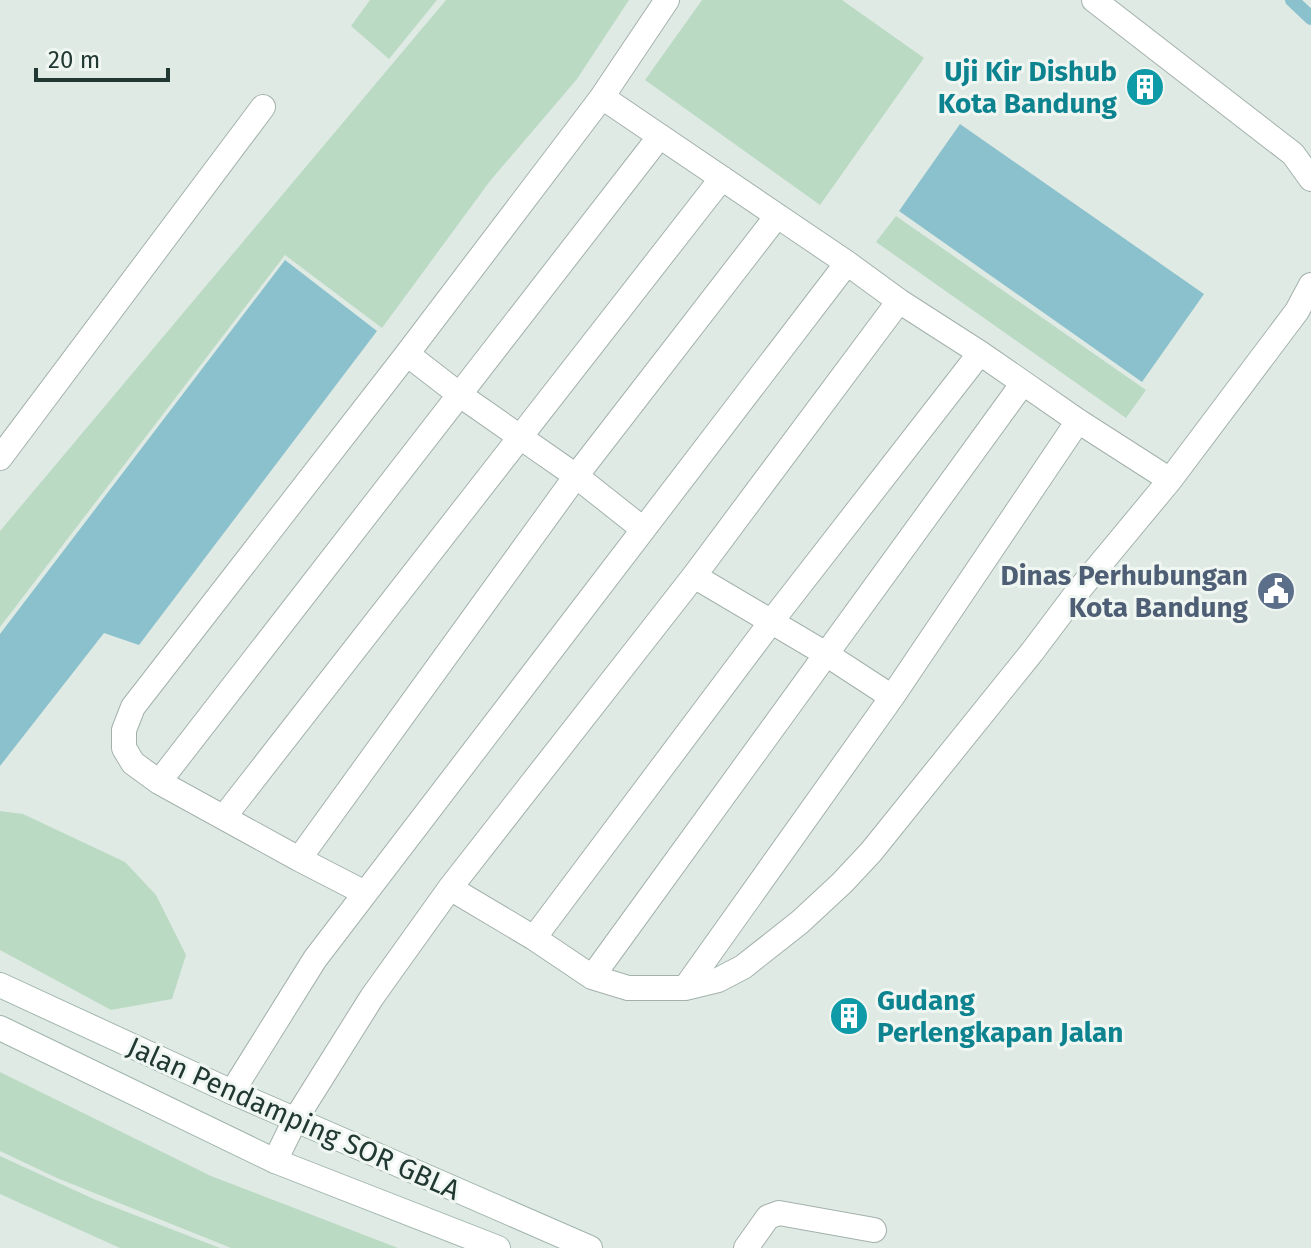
<svg xmlns="http://www.w3.org/2000/svg" width="1311" height="1248" font-family="'Fira Sans',sans-serif">
  <style>
    .green { fill: #badac3 }
    .water { fill: #8ac1cc }
    .lines { fill: none; stroke-linecap: round; stroke-linejoin: round }
    .stream { stroke: #8ac1cc; stroke-width: 14 }
    .lane-casing { stroke: #a3b1ac; stroke-width: 26 }
    .secondary-casing { stroke: #a0b5ad; stroke-width: 26 }
    .lane { stroke: #fff; stroke-width: 24 }
    .secondary { stroke: #fff; stroke-width: 24 }
    .labels { text-anchor: middle; stroke-width: 6; stroke-linejoin: round; paint-order: stroke }
    .culture-label { font-size: 28px; font-weight: bold; fill: #0d838f; stroke: #f0f7f3; text-anchor: end }
    .service-label { font-size: 28px; font-weight: bold; fill: #4e5e75; stroke: #f0f7f3; text-anchor: end }
    .street-label { font-size: 28px; fill: #223933; stroke: #f0f7f3 }
  </style>
  <rect width="100%" height="100%" fill="#e0eae5"/>
  <path class="green" d="M370 0H437L389 59 351 26Z
    M446 0H629L577 79 490 181 382 328 285 255 0 627V531Z
    M702 0H842L924 58 820 205 645 80Z
    M896 216 1146 390 1126 418 876 242Z
    M0 811 23 814 125 862 156 895 186 955 172 999 111 1010 0 950Z
    M0 1072 211 1176 398 1248H231L57 1178 0 1151Z
    M0 1156 96 1200 220 1248H120L0 1194Z"/>
  <path class="water" d="M960 124 1204 294 1142 382 899 211Z
    M285 260 377 331 139 645 104 633 0 766V634Z"/>
  <g class="lines">
    <path class="stream" d="M1292 0 1311 18"/>
    <g class="lane-casing">
      <path id="lane" d="M667 0 602 97 847 263 899 301 980 353 1078 421 1170 480 1297 311 1311 285
        M1094 0 1293 154 1311 179
        M407 354 460 395 576 476 643 529
        M0 458 263 107
        M694 576 826 654 892 697
        M159 782 660 136
        M224 817 722 178
        M299 859 159 782 133 763 124 748V730L133 707 407 354 602 97
        M450 888 534 938 592 977 628 988H685L892 697 1078 421
        M365 893 299 859 576 476 777 216
        M534 938 771 622 980 353
        M592 977 1023 383
        M685 988 718 980 743 967 800 922 842 883 871 852 1032 652 1078 591 1170 480
        M232 1092 315 959 847 263
        M275 1161 295 1120 372 997 450 888 694 576 899 301
        M746 1248 768 1217 779 1213 874 1230"/>
    </g>
    <g class="secondary-casing">
      <path id="secondary" d="M0 985 232 1092 590 1248
        M0 1028 275 1161 498 1248"/>
    </g>
    <use href="#lane" class="lane"/>
    <use href="#secondary" class="secondary"/>
  </g>
  <defs>
    <g id="building-disc" transform="scale(2)"><circle r="9.5" fill="#0f9aa8" stroke="#f0f7f3"/><path d="M-4-6H4V6H1V3H-1V6H-4ZM-2.5-4.3h1.7v1.8h-1.7ZM.8-4.3h1.7v1.8H.8ZM-2.5-1h1.7V.8h-1.7ZM.8-1h1.7V.8H.8Z" fill="#fff"/></g>
    <g id="civic-disc" transform="scale(2)"><circle r="9.5" fill="#5c6f8a" stroke="#f0f7f3"/><path d="M-.6-6.5H3V-4.5H.6V-3L4-1V1h2V6H-6V1h2V-1L-.6-3ZM-1.2 2.5V6h2.4V2.5Z" fill="#fff"/></g>
  </defs>
  <g fill-rule="evenodd">
    <use href="#building-disc" x="1145" y="87"/>
    <use href="#civic-disc" x="1276" y="591"/>
    <use href="#building-disc" x="849" y="1016"/>
  </g>
  <g class="labels">
    <g class="culture-label">
      <text x="1117" y="81">Uji Kir Dishub<tspan x="1117" dy="32">Kota Bandung</tspan></text>
      <text x="877" y="1010" text-anchor="start">Gudang<tspan x="877" dy="32">Perlengkapan Jalan</tspan></text>
    </g>
    <g class="service-label">
      <text x="1248" y="585">Dinas Perhubungan<tspan x="1248" dy="32">Kota Bandung</tspan></text>
    </g>
    <g class="street-label">
      <text transform="translate(294 1118) rotate(24)" y="10">Jalan Pendamping SOR GBLA</text>
    </g>
  </g>
  <path d="M36 68v12h132v-12" fill="none" stroke="#223933" stroke-width="4"/>
  <text x="48" y="68" font-size="24" fill="#223933" stroke="#f0f7f3" stroke-width="6" paint-order="stroke">20 m</text>
</svg>
